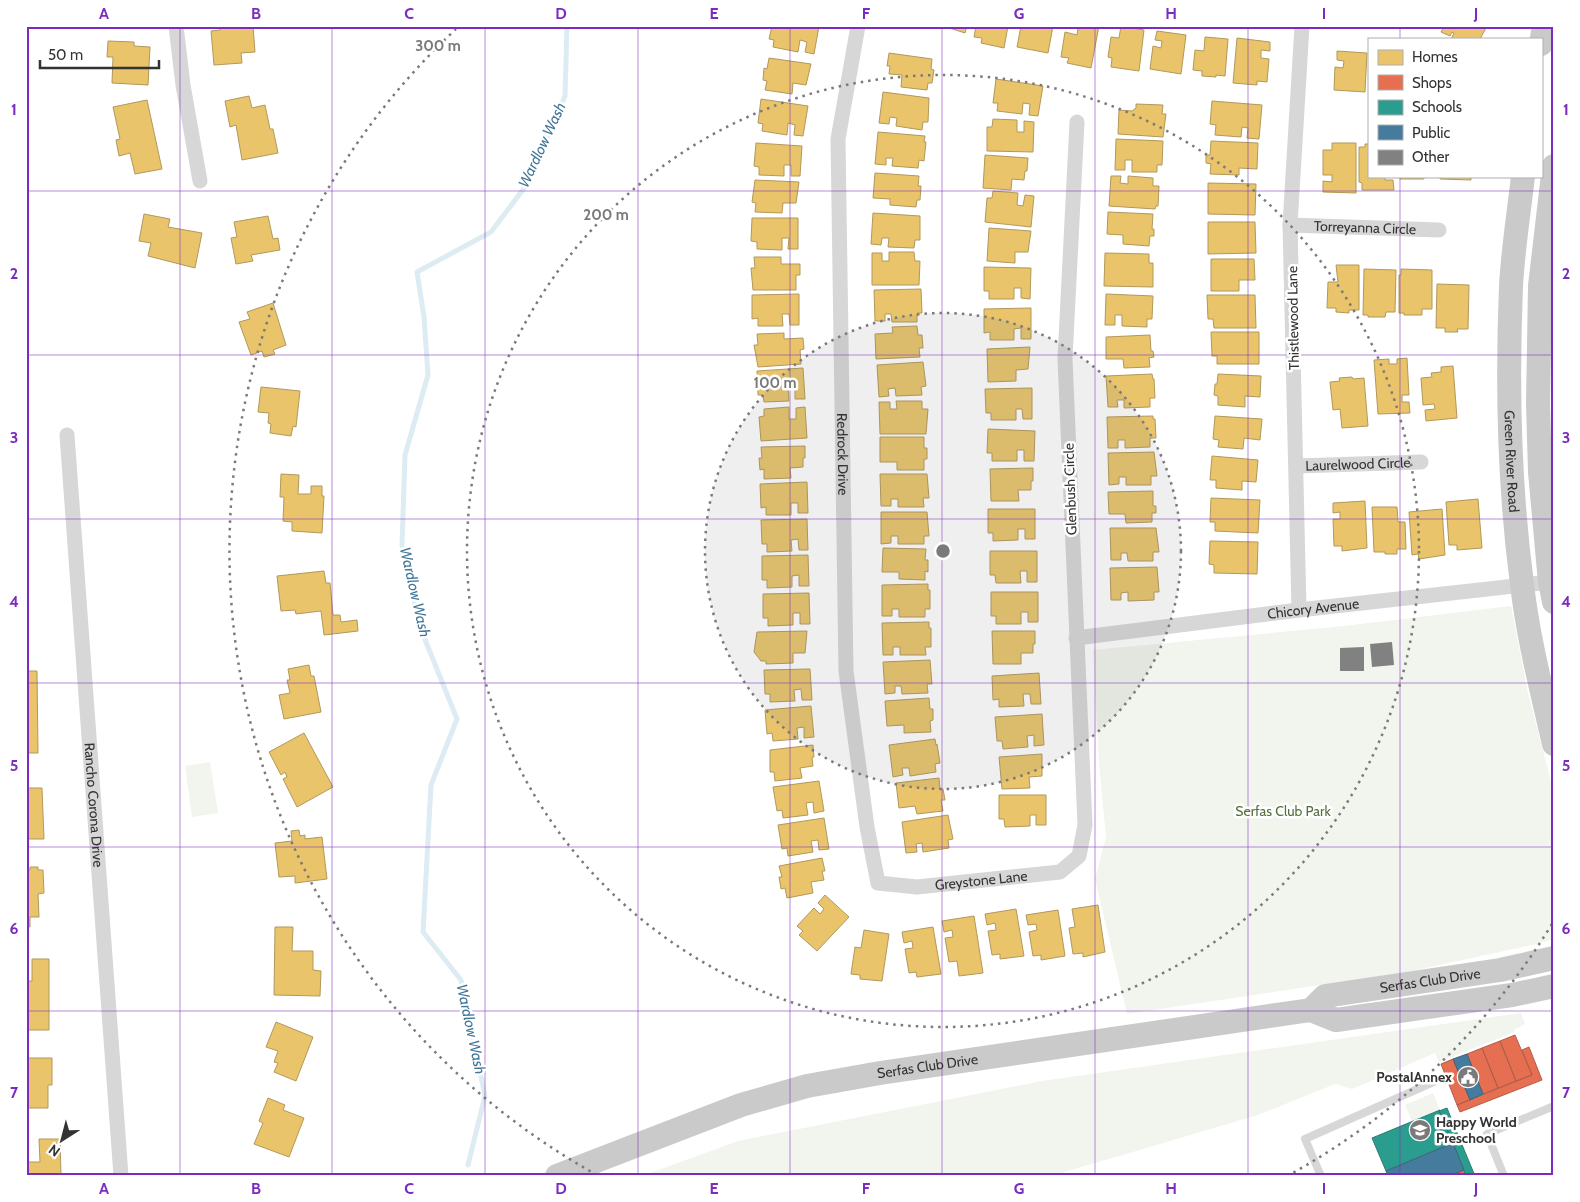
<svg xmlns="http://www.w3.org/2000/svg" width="1580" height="1202" font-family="Cabin,sans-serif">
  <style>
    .green { fill: #f1f5ed }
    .homes { fill: #e9c46a; stroke: #b2985a }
    .shops { fill: #e76f51; stroke: #b15d48 }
    .schools { fill: #2a9d8f; stroke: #2d7d73 }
    .public { fill: #457b9d; stroke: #40657d }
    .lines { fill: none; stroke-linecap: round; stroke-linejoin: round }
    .stream { stroke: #ddebf3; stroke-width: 5 }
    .building { fill: #818181 }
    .service { stroke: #d7d7d7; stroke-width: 8 }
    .minor { stroke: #d7d7d7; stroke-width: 15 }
    .primary { stroke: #cacaca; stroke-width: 24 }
    .grid { fill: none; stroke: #7b2cbf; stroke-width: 1; stroke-opacity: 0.55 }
    .ring { fill: none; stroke: #7a7a7a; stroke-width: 2.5; stroke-dasharray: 2.5 5 }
    .labels { text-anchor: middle; stroke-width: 5; stroke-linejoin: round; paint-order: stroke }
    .street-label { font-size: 14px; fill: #333; stroke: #fff }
    .park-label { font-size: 14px; fill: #56703f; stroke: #fff }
    .poi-label { font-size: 14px; font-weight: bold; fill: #333; stroke: #fff; text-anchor: end }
    .water-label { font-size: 15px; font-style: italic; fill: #3f7597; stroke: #fff }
    .centre { fill: #7a7a7a; stroke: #fff; stroke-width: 2.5 }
    .ring-label { font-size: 15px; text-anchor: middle; font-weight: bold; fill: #7a7a7a; stroke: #fff; stroke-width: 5; stroke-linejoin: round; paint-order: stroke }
    .neatline { fill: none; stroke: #7b2cbf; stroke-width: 2 }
    .grid-label { font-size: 16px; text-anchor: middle; font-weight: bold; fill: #7b2cbf }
  </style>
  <rect width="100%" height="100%" fill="#fff"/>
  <path class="green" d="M1511 606 1527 689 1554 793V939L1537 944 1407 972 1127 1014 1095 879 1106 837 1099 763 1093 650 1344 626Z
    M210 762 218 813 192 817 185 766Z
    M1521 1013 1525 1024 1514 1030 1515 1032 1439 1062 1435 1053 1352 1089 1335 1084 1258 1115 1051 1176H642L738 1141 1042 1081Z
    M1433 1093 1440 1110 1412 1122 1405 1105Z"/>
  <path class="homes" d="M220 26H253L255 52 241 53 242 63 214 65 211 31 220 30Z
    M772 26H819L814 54 805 52 807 42 800 40 798 52 773 47 774 40 769 39Z
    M943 26H967L965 33Z
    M976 26H1008L1004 48 981 43 982 38 974 37Z
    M1021 26H1053L1048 53 1017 47Z
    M1071 26H1099L1091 68 1067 63 1069 58 1061 57 1065 32 1077 35 1078 28Z
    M1121 26 1144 30 1139 71 1111 67 1112 58 1108 57 1111 37 1119 38Z
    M1444 26H1482L1486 28 1480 39H1451L1454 33 1452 32 1450 36 1441 32Z
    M1157 31 1186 35 1181 74 1150 69 1153 46 1161 48 1162 41 1155 40Z
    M1205 37 1228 39 1225 76 1216 75V77L1202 76V71L1193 70 1195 50 1204 51Z
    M1237 38 1270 42V51L1261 50V58L1269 59 1267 82 1257 81V85L1233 83Z
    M108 41 134 42V46L150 47 148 85 112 83 113 57H107Z
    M1337 51 1367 53 1365 92 1334 90 1335 67 1343 68 1344 61 1337 60Z
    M889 53 932 59 931 69 934 70 932 83H928L927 90 901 87 902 75 889 74 890 66H887Z
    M769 58 811 64 806 85 793 83 792 94 765 90 767 81 763 80 764 68 767 69Z
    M996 79 1043 86 1038 116 1029 115 1030 104 1023 103 1022 114 997 111 998 103H993Z
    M883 92 929 98 928 122H923L922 130 896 126 897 118 890 117 889 124 879 123Z
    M249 96 252 108 265 105 270 129H273L278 153 242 160 236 125 230 127 225 101Z
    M761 99 808 106 803 136 794 135 795 125 788 123 787 135 762 131 763 124 758 123Z
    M147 100 162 169 135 174 130 153 119 156 116 140 120 139 113 107Z
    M1212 101 1262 105 1259 139 1247 138 1248 128 1242 127 1241 137 1215 135 1216 125 1210 124Z
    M1136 104 1163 105 1162 114H1166L1163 137 1118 134 1119 110 1132 111 1136 108Z
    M993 119 1017 120V132H1024V121L1034 122 1033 152 987 151V127H992Z
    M878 132 925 136 924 142H926L924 161 919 160 918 168 892 166 893 158H886V165L875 164Z
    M1116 139 1163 141 1162 165H1157V172H1132V160H1125V170H1115Z
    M1211 141 1258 143 1257 169 1239 168V175L1210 174 1211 164 1206 163V155H1210Z
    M756 143 802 146 800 176H791V165H784V176L759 175V167L754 166Z
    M1332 143H1356V193L1323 192V181L1332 182V175H1323V150H1332Z
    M1365 144H1369V176H1385V180H1393L1394 190H1362V183L1359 182V147H1365Z
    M985 155 1028 158 1027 171H1025L1024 180 1012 179 1011 190 983 188Z
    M875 173 919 176 918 186H921L920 200H917L916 207 890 205V199L873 198Z
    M1111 176H1121L1120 183 1128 184V176L1153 178V186H1159L1158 206H1156L1155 209 1109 206Z
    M1400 176H1424V179H1400Z
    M1440 176H1471V180L1440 179Z
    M755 180 799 182 796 203H783L782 213 755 212 756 203 752 202Z
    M1208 183 1256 184 1255 215 1208 214Z
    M993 191 1018 193 1017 205 1023 206 1025 195 1034 196 1031 227 985 222 987 198H992Z
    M1108 212 1153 214 1152 229H1154V236H1150L1149 246 1123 244V235L1107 234Z
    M873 213 920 216V240H915L914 248 888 247 889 238H882L881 245 871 244Z
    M144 214 170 219 168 227 202 233 195 268 148 256 151 243 139 241Z
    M268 216 273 239 278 238 280 250 251 255 253 261 236 264 231 238 237 237 234 222Z
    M752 218H798V249H788L789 238H782V250L757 249V242L751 241Z
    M1208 222H1255L1256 253 1208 254Z
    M989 228 1031 231 1028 252H1015V263L987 261Z
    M889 252H914L915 261H920L919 285H872V253H882V261H889Z
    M1105 253 1149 254V263H1153V287L1104 286Z
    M754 257H781V264H800V275H796V290H753L751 268H755Z
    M1211 259H1254L1255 280H1239V291H1211Z
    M1336 265H1359V310H1349V313L1336 312V308H1327L1328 282H1338Z
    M984 267 1031 268 1030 299 1021 298V288H1014V299H989V291H984Z
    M1364 269 1396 270 1395 312H1386L1385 317H1368V315H1363Z
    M1401 269 1432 270V309H1422V315H1404V313H1399V275H1401Z
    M1437 284 1469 285 1468 329H1457L1458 332H1445V328H1436Z
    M921 289 922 313H917V322H892L891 314H885V321H875L874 290Z
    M799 294V325H790L789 314H782L783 326H758V318L752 319V295Z
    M1106 294 1153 296 1152 319H1147V327L1122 326V315H1115V325H1105Z
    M1207 295H1255L1256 328H1214L1213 319H1208Z
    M273 303 286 345 273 350 275 354 264 357 262 351 251 355 239 322 250 319 247 312Z
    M1031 308V339H1021V328L1014 329V340H990V332L984 333V309Z
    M917 326 918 335H922L923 348H919L920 357 876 359 875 334 893 333 892 327Z
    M1211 332H1259V364H1217V356H1212Z
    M784 333V339L803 338 804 349 800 350 801 364 758 367 754 345H758L757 334Z
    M1150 335 1151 351H1153L1154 357 1149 358 1150 367 1124 368 1123 359H1106V337Z
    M1030 347 1028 369 1016 370V381L988 382 987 349Z
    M1407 358 1409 395H1402V402H1409L1410 413 1378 414 1374 360 1389 359V364H1397V359Z
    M923 362 926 386 921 387 922 395 896 396 895 388 888 389 889 396 879 397 877 365Z
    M1453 366 1457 418 1426 421 1425 410 1435 409 1434 404 1423 405 1421 378 1432 377 1431 373 1441 372V367Z
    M803 368 805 399H795V389H788L789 401 764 402 763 395H758L757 371Z
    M1152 374 1153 379H1154L1155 398H1150V407L1124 408V400H1117L1118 407H1108L1106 376Z
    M1218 374 1261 376 1260 397 1245 396V407L1218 405V396L1214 395 1215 384H1217Z
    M1352 377 1353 379 1364 378 1368 426 1342 428 1340 409 1333 410 1330 382 1340 381 1339 378Z
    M261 387 300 391 296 427 293 426 291 436 270 433 271 424 268 423 269 413 258 412Z
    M1032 388V419H1023L1022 409H1016V420H991V413H986L985 389Z
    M896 401H922V409H928L926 434H880L879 402H890V409H897Z
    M789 407V419H796V408L805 407 807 438 761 441 759 417 764 416V409Z
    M1153 416V419H1155L1156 438H1150V447L1125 448V440H1118V448H1108L1107 417Z
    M1215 416 1262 419 1260 440 1244 438 1243 449 1218 447 1219 440 1213 439Z
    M988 429 1035 431 1034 461H1024V450H1017V461H992V453H987Z
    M880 437H924V448H927V459H924V470H897V462H880Z
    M805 446V458H803V467L790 468 791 478 764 479V469L760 470 759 458H762L761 447Z
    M1154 452 1157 476H1151V485H1126V477H1119V484L1109 485 1108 453Z
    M1212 456 1258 460 1256 482 1242 481V490L1216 488V480H1210Z
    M1033 468V481H1031V490H1018L1019 501H991L990 469Z
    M281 474 299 475 298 494H311V486H322V496H324L322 533 292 531V522L283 521 284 497H280Z
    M880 474H927L929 498H923L924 507H898V499H891V506H881Z
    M807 482 808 513H798V503H791V515H766V507L761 508 760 484Z
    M1153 491V506H1156V513H1152V522L1126 523 1125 514H1109L1108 492Z
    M1211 498 1260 500 1258 533 1215 531V522H1210Z
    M1478 499 1482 548 1457 550V545H1449L1446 502Z
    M1365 501 1367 548 1342 551V546H1334L1333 519H1340V512L1333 513V503Z
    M1372 507H1397L1398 522H1405L1406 549H1397V554H1385V552H1374Z
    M988 509H1035V539H1025V529H1018V540L993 541V533H988Z
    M1442 509 1445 555 1419 559 1418 554 1412 555 1409 512Z
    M881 512H927L929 536H924V544H898V536H891V543L881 544Z
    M807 519 808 550H799L798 539 791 540 792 551 767 552V544H762L761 520Z
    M1110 528H1156L1159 552H1153V561H1128L1127 553H1121V560H1111Z
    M1210 541 1258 542 1257 574 1214 573V565L1209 564Z
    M883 548 926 549 925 560H928V572L925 571V580L899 579V572H882Z
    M990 551H1037V582H1027V571H1020L1021 583H996L995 575H990Z
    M808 555 809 586H799V575L792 576V587L767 588V580H762V556Z
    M1157 567 1159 592H1154V600L1128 601V592L1121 593V600H1111L1110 568Z
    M324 571 326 583H330L333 615H340L341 622 357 620 358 631 324 635 321 611 296 614 295 610 281 611 277 576Z
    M928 584V590H930V609H925V617H899V609H892V616H882V585Z
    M991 592H1038V622H1028V612H1021V624H996V616H991Z
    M809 593 810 624H800V613H793V625L768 626V618H763V594Z
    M929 622V628H931V647H925L926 655H900V647H893V655H883L882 623Z
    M807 631 805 653H793V663L766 664V661H761L754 652 757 632Z
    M992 631H1035V644H1033V653H1021V664H993Z
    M930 660 932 684H927L928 693 902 694 901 686H895V693L885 694 883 662Z
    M309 665 311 676H314L321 712 284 719 279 695 290 693 287 680H290L288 669Z
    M810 669 812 700H802L801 689 794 690 795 701 770 702V694H765L764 670Z
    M26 671H37L38 753H26Z
    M1039 673 1041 704H1031L1030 694H1023L1024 706 999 707V699L993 700 992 676Z
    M929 698 930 709H933V720L930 721 931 732 904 733V725L887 726 885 701Z
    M811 706 814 737 804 738V727L797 728 798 739 773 741 772 733 767 734 765 710Z
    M1042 714 1044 745 1034 746V735L1027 736 1028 747 1003 749 1002 741H997L995 717Z
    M304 733 333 787 297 807 283 779 287 777 285 772 281 775 269 752Z
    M935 739 936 745 937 744 940 763 935 764 936 772 910 776 909 768H902L903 775 893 777 889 745Z
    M813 745 814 757H812L813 766 800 768 802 778 775 781 774 772H770V750Z
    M1042 754V776L1029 777 1030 788 1002 789 999 757Z
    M939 778 940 789H943L945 800H941L943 811 917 814 915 806 899 808 896 783Z
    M819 781 824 811 814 813 813 802 806 803 808 815 783 818 782 810 777 811 773 787Z
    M26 788H42L44 839H26Z
    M999 795H1046V825H1036V815H1030V826L1005 827 1004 819H999Z
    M948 815 953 839 948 840 949 848 923 852 922 843 916 844 917 852 906 853 902 822Z
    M824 818 829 849 819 850 818 840 811 841 813 852 788 856 787 848 782 849 778 825Z
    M299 830 300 836 305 835V839L322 837 327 879 295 883V876L279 877 275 843 292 841 291 831Z
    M822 858 825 871H822L824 880 811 882 813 893 787 898 785 888 781 889 779 877H782L779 866Z
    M30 867H38V870H43L44 893 38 894 39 917H30V927H26V870H30Z
    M825 895 849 917 817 951 799 935 803 931 797 926 814 908 820 914 824 909 818 903Z
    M1098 905 1105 952 1083 957V953L1073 954 1069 928 1075 927 1072 909Z
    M1016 909 1024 956 1000 959V954L992 955 988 931 996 930 995 923 987 925 985 914Z
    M1058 910 1065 956 1041 960V955L1033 956 1029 932 1037 930 1036 924 1028 925 1026 915Z
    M974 916 983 973 959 976 957 961 949 962 945 938 953 937 952 930 944 932 942 921Z
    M275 927H293L292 951H313V970L321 971 320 996 274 995Z
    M933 927 941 974 917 977 916 972 909 973 905 949 913 948 912 941 904 943 902 932Z
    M864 930 889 934 882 981 860 979V975L851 974 855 947 861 948Z
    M32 959H49V1030H26V981H32Z
    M276 1022 313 1037 296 1081 274 1072 278 1063 274 1062 278 1051 266 1047Z
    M26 1058H52V1085H48V1108H26Z
    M268 1098 285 1105 283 1110 304 1118 289 1157 254 1144 263 1123 259 1121Z
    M39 1139H60L61 1175 26 1176V1162H40Z"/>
  <path class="shops" d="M1515 1035 1532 1075 1516 1081 1500 1041Z
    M1500 1041 1516 1081 1498 1088 1482 1048Z
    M1529 1047 1542 1080 1460 1112 1457 1105 1532 1075 1522 1050Z
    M1482 1048 1498 1088 1483 1094 1467 1054Z
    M1453 1059 1470 1100 1457 1105 1441 1064Z
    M1464 1170 1466 1176H1449Z"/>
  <path class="schools" d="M1447 1108 1453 1123 1475 1176H1466L1453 1143 1439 1111Z
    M1440 1110 1439 1111 1453 1143 1386 1171 1372 1138Z"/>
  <path class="public" d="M1467 1054 1483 1094 1470 1100 1453 1059Z
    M1453 1143 1464 1170 1449 1176H1388L1386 1171Z"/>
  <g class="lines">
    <path class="stream" d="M468 1165 485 1096 461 980 423 932 431 785 457 719 420 627 402 545 405 455 428 375 424 317 417 272 491 232 528 183 565 96 567 26"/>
  </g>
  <path class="building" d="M1392 642 1394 665 1372 667 1370 644Z
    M1364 647V671H1340V648Z"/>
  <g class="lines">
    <path class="service" d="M1321 1176 1305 1139 1438 1080
      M1504 1176 1487 1134 1554 1106"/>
    <g class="minor">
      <path d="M176 26 183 85 200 181"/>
      <path id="s1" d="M858 26 838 139 846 671 867 827 878 883 917 887 1060 872 1079 856 1085 825 1065 359 1077 122"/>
      <path id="s2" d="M1290 225 1439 230"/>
      <path id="s3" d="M67 435 121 1176"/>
      <path id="s4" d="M1296 466 1421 462"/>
      <path d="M1299 610 1290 225 1302 26"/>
      <path id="s5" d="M1076 638 1299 610 1550 582"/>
    </g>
    <g class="primary">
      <path d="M1541 44 1544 26"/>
      <path d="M1554 166 1540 286 1538 404 1540 472 1550 582 1554 602"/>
      <path id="s6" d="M1523 176C1519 212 1513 249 1511 286 1507 384 1509 486 1522 584 1528 638 1542 691 1554 744"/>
      <path id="s7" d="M1311 1010 1325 996 1500 970 1554 958"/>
      <path id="s8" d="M557 1176 741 1105 807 1086 880 1073 1311 1010 1336 1020 1512 995 1554 986"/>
    </g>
  </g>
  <path class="grid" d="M180 26V1176M332 26V1176M485 26V1176M638 26V1176M790 26V1176M942 26V1176M1095 26V1176M1248 26V1176M1400 26V39M1400 176V1176M26 191H1554M26 355H1554M26 519H1554M26 683H1554M26 847H1554M26 1011H1554"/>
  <circle cx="943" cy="551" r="238" fill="#7a7a7a" fill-opacity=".12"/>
  <g class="ring">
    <circle cx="943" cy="551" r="238"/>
    <circle cx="943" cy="551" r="476"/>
    <path d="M1552 924A714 714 0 0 1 1289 1175M597 1175A714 714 0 0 1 456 29"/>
  </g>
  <defs>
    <g id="civic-disc" transform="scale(1.125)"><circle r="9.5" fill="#7a7a7a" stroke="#fff"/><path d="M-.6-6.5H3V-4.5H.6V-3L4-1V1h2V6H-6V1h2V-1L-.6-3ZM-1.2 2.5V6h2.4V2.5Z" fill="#fff"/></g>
    <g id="school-disc" transform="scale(1.125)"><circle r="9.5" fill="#7a7a7a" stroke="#fff"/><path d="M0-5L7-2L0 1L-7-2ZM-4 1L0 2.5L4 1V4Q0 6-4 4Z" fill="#fff"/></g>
  </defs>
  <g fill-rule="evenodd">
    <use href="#civic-disc" x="1468" y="1077"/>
    <use href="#school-disc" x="1420" y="1130"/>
  </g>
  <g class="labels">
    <g class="street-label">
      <text dy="5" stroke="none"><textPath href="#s2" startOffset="75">Torreyanna Circle</textPath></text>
      <text transform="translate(1293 318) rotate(-91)" y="5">Thistlewood Lane</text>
      <text dy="5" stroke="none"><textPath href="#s1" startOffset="430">Redrock Drive</textPath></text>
      <text dy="5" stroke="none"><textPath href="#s6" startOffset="286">Green River Road</textPath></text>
      <text dy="5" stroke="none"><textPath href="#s4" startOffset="62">Laurelwood Circle</textPath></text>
      <text transform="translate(1070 489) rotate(-92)" y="5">Glenbush Circle</text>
      <text dy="5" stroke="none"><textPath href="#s5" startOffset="239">Chicory Avenue</textPath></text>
      <text dy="5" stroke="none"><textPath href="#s3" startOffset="371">Rancho Corona Drive</textPath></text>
      <text dy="5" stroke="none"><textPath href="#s1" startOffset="965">Greystone Lane</textPath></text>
      <text dy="5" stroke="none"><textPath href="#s7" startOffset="126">Serfas Club Drive</textPath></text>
      <text dy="5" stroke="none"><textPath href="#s8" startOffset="388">Serfas Club Drive</textPath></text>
    </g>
    <g class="park-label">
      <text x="1283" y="816">Serfas Club Park</text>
    </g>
    <g class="poi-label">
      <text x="1452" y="1082">PostalAnnex</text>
      <text x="1436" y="1127" text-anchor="start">Happy World<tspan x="1436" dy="16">Preschool</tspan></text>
    </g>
    <g class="water-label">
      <text transform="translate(542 145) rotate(-65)" y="5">Wardlow Wash</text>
      <text transform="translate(415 592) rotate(77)" y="5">Wardlow Wash</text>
      <text transform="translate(471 1029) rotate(78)" y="5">Wardlow Wash</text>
    </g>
  </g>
  <circle cx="943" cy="551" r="8" class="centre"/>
  <g class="ring-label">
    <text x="438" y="51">300 m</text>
    <text x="606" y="220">200 m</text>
    <text x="775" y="388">100 m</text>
  </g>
  <rect width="1580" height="1202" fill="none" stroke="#ffffff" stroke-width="55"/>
  <rect x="1368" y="38" width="175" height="140" fill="#ffffff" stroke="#adadad"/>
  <rect x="1378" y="50" width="25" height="15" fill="#e9c46a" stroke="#adadad"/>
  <text x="1412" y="62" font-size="15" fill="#333333">Homes</text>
  <rect x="1378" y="75" width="25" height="15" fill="#e76f51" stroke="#adadad"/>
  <text x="1412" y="88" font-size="15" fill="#333333">Shops</text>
  <rect x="1378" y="100" width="25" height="15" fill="#2a9d8f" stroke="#adadad"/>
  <text x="1412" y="112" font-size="15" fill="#333333">Schools</text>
  <rect x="1378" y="125" width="25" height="15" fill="#457b9d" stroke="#adadad"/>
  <text x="1412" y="138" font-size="15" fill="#333333">Public</text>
  <rect x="1378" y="150" width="25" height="15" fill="#818181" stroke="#adadad"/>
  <text x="1412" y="162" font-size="15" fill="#333333">Other</text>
  <g transform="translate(62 1140) rotate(216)" stroke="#ffffff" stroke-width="4" paint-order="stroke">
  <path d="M0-4L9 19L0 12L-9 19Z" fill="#333333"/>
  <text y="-8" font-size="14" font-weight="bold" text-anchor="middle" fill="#333333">N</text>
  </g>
  <path d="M40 60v8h119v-8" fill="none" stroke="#333333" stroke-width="2.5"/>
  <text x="48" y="60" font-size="15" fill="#333333" stroke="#ffffff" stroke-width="4" paint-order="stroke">50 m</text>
  <rect x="28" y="28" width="1524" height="1146" class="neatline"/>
  <g class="grid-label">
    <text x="104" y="19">A</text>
    <text x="256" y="19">B</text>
    <text x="409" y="19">C</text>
    <text x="561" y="19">D</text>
    <text x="714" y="19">E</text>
    <text x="866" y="19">F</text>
    <text x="1019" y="19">G</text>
    <text x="1171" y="19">H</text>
    <text x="1324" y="19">I</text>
    <text x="1476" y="19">J</text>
    <text x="14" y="115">1</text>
    <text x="1566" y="115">1</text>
    <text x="14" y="279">2</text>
    <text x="1566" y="279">2</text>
    <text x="14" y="443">3</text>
    <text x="1566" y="443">3</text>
    <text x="14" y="607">4</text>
    <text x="1566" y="607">4</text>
    <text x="14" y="771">5</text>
    <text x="1566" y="771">5</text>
    <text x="14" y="934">6</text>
    <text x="1566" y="934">6</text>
    <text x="14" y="1098">7</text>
    <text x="1566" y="1098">7</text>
    <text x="104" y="1194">A</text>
    <text x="256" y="1194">B</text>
    <text x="409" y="1194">C</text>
    <text x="561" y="1194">D</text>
    <text x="714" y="1194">E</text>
    <text x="866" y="1194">F</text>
    <text x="1019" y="1194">G</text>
    <text x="1171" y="1194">H</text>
    <text x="1324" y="1194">I</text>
    <text x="1476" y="1194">J</text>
  </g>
</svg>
